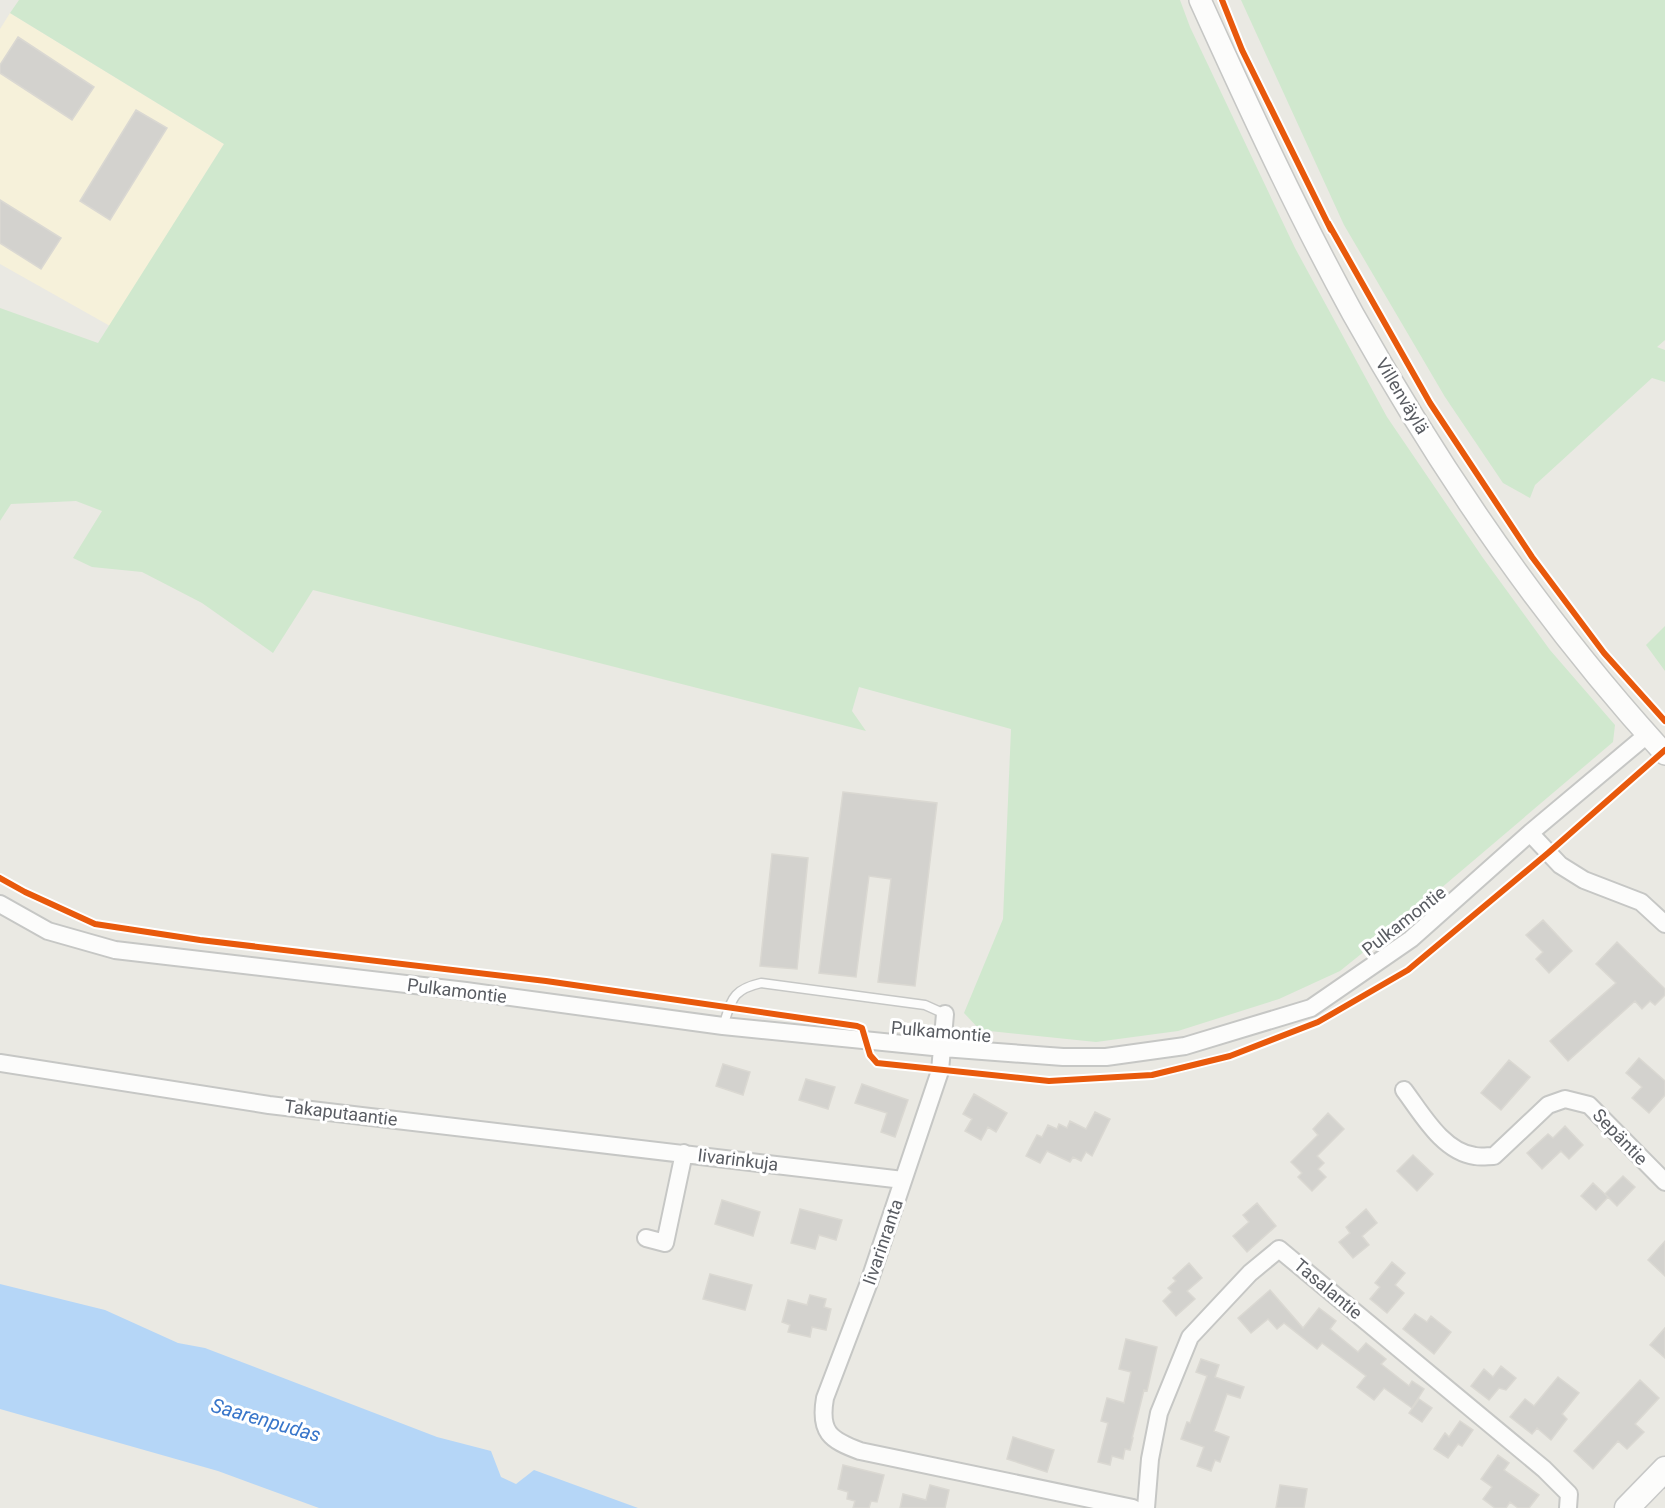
<svg xmlns="http://www.w3.org/2000/svg" width="1665" height="1508" font-family="Roboto,sans-serif">
  <style>
    .commercial { fill: #f6f1da }
    .green { fill: #d0e8ce }
    .water { fill: #b5d6f7 }
    .building { fill: #d3d2ce; stroke: #dad8d2; stroke-width: 1.5 }
    .lines { fill: none; stroke-linecap: round; stroke-linejoin: round }
    .service-casing { stroke: #c6c7c5; stroke-width: 11 }
    .minor-casing { stroke: #c6c7c5; stroke-width: 20 }
    .tertiary-casing { stroke: #c6c7c5; stroke-width: 24 }
    .secondary-casing { stroke: #c7c8c7; stroke-width: 27 }
    .service { stroke: #fcfcfb; stroke-width: 8 }
    .minor { stroke: #fcfcfb; stroke-width: 16 }
    .tertiary { stroke: #fcfcfb; stroke-width: 21 }
    .secondary { stroke: #fcfcfb; stroke-width: 24 }
    .cycleway-casing { stroke: #fff; stroke-width: 10 }
    .cycleway { stroke: #e8590c; stroke-width: 6 }
    .labels { text-anchor: middle; stroke-width: 6; stroke-linejoin: round; paint-order: stroke }
    .street-label { font-size: 18px; fill: #595c62; stroke: #fff }
    .water-label { font-size: 20px; font-style: italic; fill: #3976ca; stroke: #fff }
  </style>
  <rect width="100%" height="100%" fill="#eae9e3"/>
  <path class="commercial" d="M10 13 224 144 110 326 0 264V29Z"/>
  <path class="green" d="M19 0H1180L1190 27 1295 248 1387 417 1483 558 1550 650 1615 725 1613 742 1407 917 1340 971 1279 999 1178 1031 1096 1042 980 1030 964 1013 1003 919 1011 729 859 687 852 711 866 731 313 590 273 653 202 603 142 572 92 567 73 558 102 511 76 501 11 504 0 521V308L98 343 224 144 10 13Z
    M1241 0H1665V340L1657 347 1665 350V382L1652 378 1535 485 1530 498 1503 483 1445 397 1344 225Z
    M1665 626V671L1646 645Z"/>
  <path class="water" d="M0 1284 105 1310 178 1343 205 1348 437 1437 491 1451 501 1477 516 1484 534 1470 638 1508H319L218 1471 0 1409Z"/>
  <path class="building" d="M18 37 94 87 72 120 0 73V65Z
    M136 110 167 128 110 220 80 201Z
    M0 200 61 238 41 269 0 243Z
    M843 792 937 803 915 986 878 982 891 879 869 876 856 977 819 973Z
    M772 854 808 858 797 969 760 966Z
    M1543 920 1572 951 1549 973 1536 959 1543 952 1526 935Z
    M1617 942 1665 989V995L1655 1005 1650 1001 1642 1009 1635 1001 1568 1061 1550 1041 1616 983 1596 964Z
    M1639 1058 1665 1081V1095L1649 1113 1632 1098 1642 1087 1626 1073Z
    M1509 1060 1530 1077 1501 1110 1481 1093Z
    M723 1064 750 1072 743 1095 716 1086Z
    M806 1079 835 1087 828 1109 799 1100Z
    M862 1084 908 1100 895 1137 881 1132 887 1113 855 1103Z
    M974 1094 1007 1113 996 1132 988 1127 981 1140 965 1131 972 1119 963 1114Z
    M1095 1112 1110 1119 1092 1156 1086 1152 1081 1161 1073 1157 1070 1162 1047 1151 1040 1163 1026 1156 1037 1135 1042 1137 1048 1125 1057 1129 1059 1124 1067 1128 1070 1121 1086 1129Z
    M1328 1113 1344 1129 1317 1156 1324 1163 1318 1169 1326 1177 1312 1191 1298 1177 1302 1173 1291 1162 1318 1135 1313 1129Z
    M1565 1126 1583 1145 1569 1159 1561 1151 1542 1169 1527 1153 1548 1134 1553 1138Z
    M1413 1155 1433 1174 1417 1191 1397 1171Z
    M1623 1176 1635 1187 1617 1206 1605 1194Z
    M1593 1183 1608 1197 1596 1210 1581 1196Z
    M722 1200 760 1212 753 1236 715 1224Z
    M1257 1203 1276 1226 1247 1252 1233 1236 1249 1222 1243 1215Z
    M800 1209 842 1220 836 1240 819 1235 815 1249 791 1243Z
    M1366 1209 1377 1223 1362 1236 1369 1245 1353 1258 1339 1242 1350 1233 1346 1227Z
    M1665 1241V1276L1648 1260Z
    M1392 1262 1405 1273 1395 1285 1404 1293 1387 1313 1370 1299 1380 1287 1375 1283Z
    M1189 1263 1202 1278 1187 1291 1195 1299 1176 1316 1163 1301 1172 1292 1168 1288 1176 1281 1173 1278Z
    M710 1274 752 1285 745 1310 703 1299Z
    M1270 1290 1303 1328 1319 1308 1336 1321 1330 1329 1358 1352 1366 1343 1386 1359 1381 1364 1409 1386 1412 1381 1424 1389 1412 1408 1384 1388 1374 1400 1357 1387 1366 1376 1322 1343 1317 1349 1284 1323 1277 1329 1268 1319 1251 1333 1238 1318Z
    M810 1295 826 1299 824 1307 831 1309 826 1330 812 1327 810 1337 788 1332 790 1325 782 1322 788 1300 807 1305Z
    M1415 1314 1427 1322 1431 1316 1451 1332 1434 1354 1403 1329Z
    M1665 1328V1358L1650 1345Z
    M1126 1339 1157 1347 1147 1391 1144 1390 1132 1438H1133L1130 1450 1125 1449 1123 1459 1112 1456 1110 1465 1098 1462 1108 1423 1101 1421 1107 1398 1124 1403 1131 1372 1119 1369Z
    M1201 1359 1219 1365 1215 1377 1244 1387 1240 1398 1227 1394 1214 1431 1229 1437 1220 1462 1215 1460 1211 1471 1197 1466 1204 1447 1181 1439 1187 1422 1190 1423 1207 1376 1196 1372Z
    M1501 1366 1516 1378 1506 1390 1499 1388 1489 1400 1471 1386 1484 1369 1493 1377Z
    M1558 1377 1579 1393 1562 1414 1567 1419 1551 1440 1537 1428 1532 1434 1510 1417 1525 1399 1534 1406Z
    M1640 1380 1659 1398 1635 1424 1644 1432 1627 1449 1618 1441 1593 1469 1574 1451Z
    M1419 1399 1432 1408 1422 1422 1409 1413Z
    M1460 1421 1473 1430 1462 1446 1458 1444 1448 1458 1434 1449 1445 1433 1449 1437Z
    M1013 1437 1054 1450 1047 1472 1007 1459Z
    M1498 1455 1509 1463 1504 1470 1539 1495 1529 1508H1518L1510 1502 1506 1508H1495L1483 1499 1492 1487 1481 1479Z
    M843 1465 884 1475 877 1502 871 1501 869 1508H853L855 1501 847 1499 848 1492 838 1489Z
    M930 1485 949 1490 945 1508H900L903 1494 926 1500Z
    M1280 1485 1307 1489 1304 1508H1276Z"/>
  <g class="lines">
    <g class="service-casing">
      <path id="service" d="M723 1026C732 1000 731 990 761 983L925 1005 945 1014"/>
    </g>
    <g class="minor-casing">
      <path id="minor" d="M1530 833 1560 865 1584 880 1641 902 1665 924
        M0 904 48 931 115 950 466 991 723 1026 943 1048 1063 1057H1106L1185 1046 1311 1008 1411 939 1530 833 1648 734
        M945 1014 940 1071 868 1285 825 1398C819 1432 830 1440 860 1451L1133 1508
        M0 1063 269 1105 903 1180
        M1404 1090C1422 1114 1443 1152 1475 1156 1481 1157 1488 1156 1494 1156L1548 1105 1565 1099 1589 1105 1665 1182
        M646 1238 665 1243 684 1153
        M1146 1508 1150 1459 1159 1413 1190 1337 1250 1273 1279 1249 1544 1469 1569 1494 1568 1508"/>
    </g>
    <g class="tertiary-casing">
      <path id="tertiary" d="M1200 0C1248 106 1297 212 1353 314 1441 471 1543 621 1665 754"/>
    </g>
    <g class="secondary-casing">
      <path id="secondary" d="M1627 1508 1665 1469"/>
    </g>
    <use href="#service" class="service"/>
    <use href="#minor" class="minor"/>
    <use href="#tertiary" class="tertiary"/>
    <use href="#secondary" class="secondary"/>
    <g class="cycleway-casing">
      <path id="cycleway" d="M1222 0 1242 50 1331 230 1328 223 1430 403 1532 557 1604 653 1665 721
        M0 878 25 892 95 924 200 940 546 981 857 1026 862 1028 870 1055 877 1063 1049 1081 1152 1075 1230 1056 1318 1022 1408 970 1548 853 1665 750"/>
    </g>
    <use href="#cycleway" class="cycleway"/>
  </g>
  <g class="labels">
    <g class="street-label">
      <text transform="translate(1402 396) rotate(59)" y="6">Villenväylä</text>
      <text transform="translate(1404 921) rotate(-38)" y="6">Pulkamontie</text>
      <text transform="translate(457 991) rotate(7)" y="6">Pulkamontie</text>
      <text transform="translate(941 1032) rotate(5)" y="6">Pulkamontie</text>
      <text transform="translate(341 1113) rotate(7)" y="6">Takaputaantie</text>
      <text transform="translate(1620 1137) rotate(46)" y="6">Sepäntie</text>
      <text transform="translate(738 1160) rotate(7)" y="6">Iivarinkuja</text>
      <text transform="translate(883 1242) rotate(-71)" y="6">Iivarinranta</text>
      <text transform="translate(1328 1289) rotate(40)" y="6">Tasalantie</text>
    </g>
    <g class="water-label">
      <text transform="translate(266 1420) rotate(16)" y="7">Saarenpudas</text>
    </g>
  </g>
</svg>
